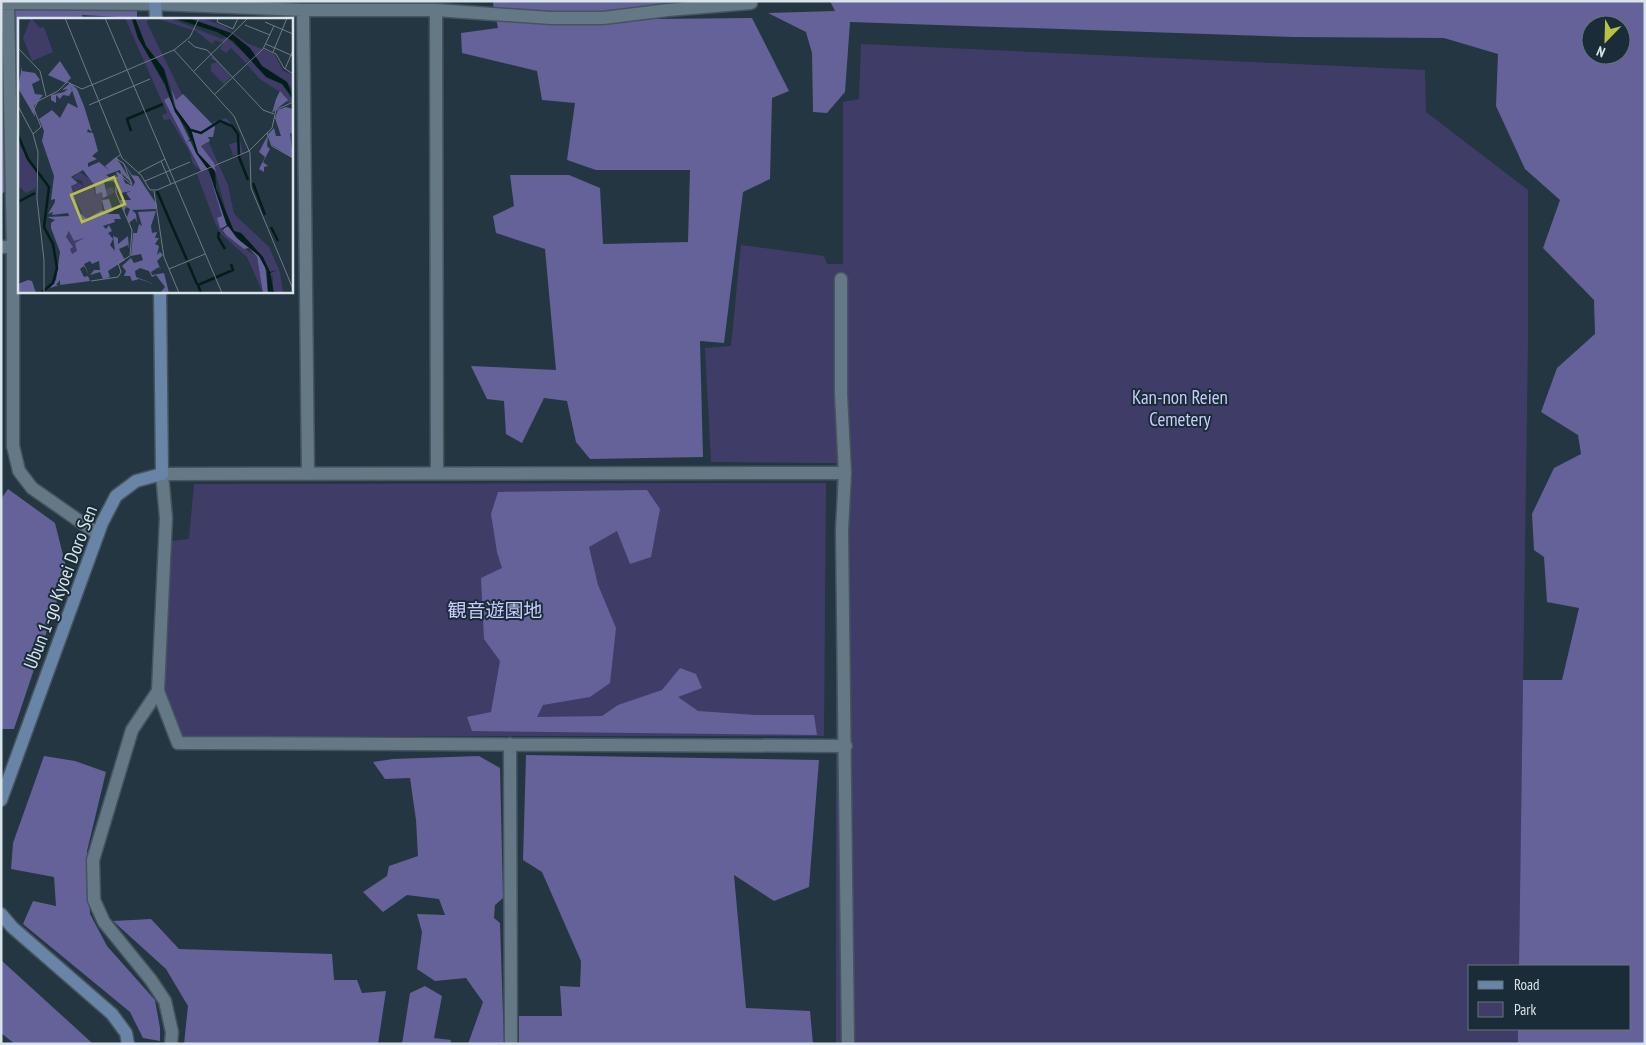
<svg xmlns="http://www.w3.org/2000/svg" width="1646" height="1045" font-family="'PT Sans Narrow','Noto Sans JP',sans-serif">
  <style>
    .green { fill: #3f3d68 }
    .forest { fill: #646299; fill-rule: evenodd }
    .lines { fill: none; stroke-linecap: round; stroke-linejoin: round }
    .street-casing { stroke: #45545e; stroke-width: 15 }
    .secondary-casing { stroke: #45545e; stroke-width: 15 }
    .street { stroke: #647885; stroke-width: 12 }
    .secondary { stroke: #6885a7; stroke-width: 12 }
    .labels { text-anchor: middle; stroke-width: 4; stroke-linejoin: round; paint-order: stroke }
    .park-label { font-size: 19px; fill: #cbcbfd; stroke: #1a2c37 }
    .street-label { font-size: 19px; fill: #d8e3ea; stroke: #1a2c37 }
    .inset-river { fill: none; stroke: #021d1a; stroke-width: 2.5 }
    .inset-road { fill: none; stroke: #6c7b85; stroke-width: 1 }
    .view { fill: #b9c046; fill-opacity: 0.15; stroke: #b9c046; stroke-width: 2.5 }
    .inset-edge { fill: none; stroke: #d8e3ea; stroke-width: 2.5 }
  </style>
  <rect width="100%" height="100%" fill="#243641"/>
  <path class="green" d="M861 44 1425 70 1426 112 1528 190V340L1519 966H1470V1029H1518V1044H836V463L711 462 705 348 731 346 741 245 824 256 827 264H843V102L859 99Z
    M826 483 824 736H182L165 688 172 541 189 539 194 484Z"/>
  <path class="forest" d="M1 1H137V18L82 15 83 19H19V183L1 194Z
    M494 1H685L609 13 648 19 752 18 789 91 772 98 770 179 743 192 724 343 700 341 703 457 590 459 576 442 567 401 544 398 522 443 506 434 504 401 487 399 471 366 556 370 545 249 496 233 493 216 514 206 510 175H569L600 188 603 244 688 242 690 170H596L567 160 575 103 542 100 537 71 462 53 461 33 498 28 493 4Z
    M830 1H1645V1044H1518V1029H1630V966H1519L1523 680H1562L1579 608 1547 602 1544 557 1534 550 1532 514 1554 468 1581 454 1578 435 1541 412 1557 368 1595 334 1594 300 1543 248 1560 200 1525 169 1496 106 1498 54 1444 38 1294 37 850 22 845 92 827 113 813 112 812 53 806 32 768 13 835 11ZM1591 25H1621V55H1591Z
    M8 489 55 523 67 571 14 729H1V499Z
    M647 490 660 509 651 557 630 564 617 531 589 547 598 585 616 628 610 683 590 697 543 705 537 717 602 716 618 705 662 690 680 668 696 674 702 688 678 697 698 711 755 715H814L817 735 472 731 467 717 491 712 500 661 484 639 481 578 502 568 497 552 491 514 498 492Z
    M526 755 819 760 809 887 774 901 734 875 746 1008 810 1011 813 1044H519V1016H562L560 986 580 987 581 961 542 872 523 860Z
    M44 756 75 761 106 772 87 851 90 914 107 946 155 1000 160 1028V1041L143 1038 130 1012 23 924 33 901 56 906 54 877 11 869 13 843Z
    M479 756 500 768 503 898 495 905 494 918 500 923 504 1044H468L483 1002 466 978 435 981 417 969 422 932 417 914 445 915 439 899 407 895 383 912 363 892 387 876 389 866 418 856 416 820 410 778 385 779 373 762 393 759Z
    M151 919 179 949 332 954 334 980H357L362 993 386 991 378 1044H184L188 1006 166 969 113 921Z
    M1 960 91 1042 92 1044H15L1 1033Z
    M425 986 442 996 434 1038 451 1040 450 1044H402L410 993Z"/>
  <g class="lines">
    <g class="street-casing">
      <path id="street" d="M1 3 155 4 303 10H436L551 18H603L668 10 751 3
        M303 10 308 474
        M436 10 437 473
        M19 246 13 247V446L19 471 32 488 98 534
        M1 247H13L8 3
        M841 279V394L845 473 842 530 848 1044
        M845 473 162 474 166 518 158 691 178 743 846 746
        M158 691 132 730 93 860 94 900 104 922 151 980 165 1001 172 1032 171 1044
        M510 744 511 1044"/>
    </g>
    <g class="secondary-casing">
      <path id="secondary" d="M155 1 156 19
        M1 800 102 523 116 496 136 481 162 474 160 291
        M1 914 12 927 112 1014 126 1033 128 1044"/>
    </g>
    <use href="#street" class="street"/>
    <use href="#secondary" class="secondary"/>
  </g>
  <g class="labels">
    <g class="park-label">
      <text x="1180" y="404">Kan-non Reien<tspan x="1180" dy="22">Cemetery</tspan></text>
      <text x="495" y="617">観音遊園地</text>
    </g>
    <g class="street-label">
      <text transform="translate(60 587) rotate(-69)" y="7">Ubun 1-go Kyoei Doro Sen</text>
    </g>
  </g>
  <g transform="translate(18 18)">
    <rect width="275" height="275" fill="#243641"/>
    <path d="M13 0 22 10 26 9 35 34 14 43 5 20ZM107 0H113L120 20 146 66 151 79 146 82 183 153 175 146 171 133 152 101 146 102 144 97 149 95ZM117 0H130L129 5 178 105 184 108 208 100 220 114 225 135 220 137H215L211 126 221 124 219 116 211 107 201 105 187 116 210 167 216 196 251 229 262 254 265 275 255 273V260L245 239 223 215 216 213 211 204 199 160 196 148 200 146 196 147 188 138 183 128 190 125 184 115 195 106 183 109 169 101 172 95 164 79 157 82 146 51 128 28ZM137 0H151L204 21 208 19 233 41 228 45 213 30 208 35 202 31 206 25 197 22 194 26 178 13ZM171 0H185L207 9 229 25 256 36 265 53 275 57V72L269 64 244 48 232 31 213 15ZM195 38 213 59 206 66 193 53V46L199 44 192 40ZM234 42 250 60 264 66 275 83 269 85 267 77 243 62 229 47ZM2 127 19 156 18 170 8 175 0 167ZM190 151 208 210 205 215 239 239 245 275 229 239 203 216 197 205 179 156ZM62 154 74 163 77 176 94 169 97 174 84 181V194L69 200 65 198 53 168 62 165 66 169 64 163 54 160ZM51 213 57 221H66L58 227 60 234 51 237 48 236 53 226 48 220ZM116 216 133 218 134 223 124 222 130 228 129 232 124 235Z" fill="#3f3d68"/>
    <path d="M42 43 53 60 48 65 30 57ZM4 48V53L17 55 22 62 14 66 17 76 25 77 16 88 17 99 0 70ZM52 65 59 71 66 88 74 114 70 111 69 114 75 115 80 133 74 138 79 141 70 145V149L81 144 92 153 87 148 98 139 115 166 104 156 107 165 115 168 117 164 103 141 114 157 120 158 139 187 138 191 114 192 118 196 119 205 117 200 111 205 109 199 112 191 108 189 106 194 102 182H113L108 175 113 173 103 175 99 162 93 159H98L97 156 101 160 98 155 103 156 102 152 88 157 96 162 98 167 95 163 86 164 89 178 85 180 84 174 78 176 77 168 65 152 53 159 60 165 53 168 62 195 69 201 84 192 87 194 84 182 91 181 95 193 89 196H101L103 201H96L97 204 85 208 88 211 91 207 94 213 90 215 95 221 92 227 97 233 95 218 100 220V226L110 218 111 231 110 227 101 231 107 242 90 253 92 259 85 261 82 254 72 257 76 252H82L81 243 74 246 72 243 66 246 71 257 66 248 62 251 66 259 70 258 72 263 42 267V262L38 267H41L32 270 38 262 42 234 33 210V205L37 202 29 199 51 198 50 195 34 197 35 194 30 196 37 184V181L33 182 36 158 24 123 26 113 21 101 34 92 42 100 50 85 60 90 52 66 54 73 51 78 45 77 42 81 38 77V85L33 82V77L46 74 50 71 44 72ZM51 213 56 223 66 220 57 225 59 233 54 236 52 231 55 229 48 219ZM153 70 158 82 165 76 197 109 195 119H190L192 123 183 128 196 145 198 155 180 135 171 109 158 91ZM262 73 270 82 254 95 258 81ZM151 79 177 133 190 150 183 153 146 82ZM268 89 275 91V116L272 115 275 140 254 127 250 116 256 110 258 118H263L257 100 260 92ZM250 117 249 128 252 131 245 144 250 148 246 149V154L241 151 247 139 241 134ZM190 151 208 205 218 219 239 235 247 246 250 275H245L239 239 231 230 226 231 208 217 205 213 207 209 202 210 199 200 204 198ZM138 193 133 208 134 215 139 214 137 220H141L137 226 141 228 139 237 142 234 145 237 139 243 143 252 141 249 133 254 134 257 146 255 151 275H142L147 269 138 257 134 259 131 253 122 250 117 253 118 259 136 266 121 261 114 263 112 258H106L108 253 104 248 113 240 116 245 125 242 123 236 113 238 115 215H119L121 206 124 208 120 194ZM10 262 14 263 18 275H0V266Z" fill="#646299" fill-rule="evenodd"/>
    <path d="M114 0H117L128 28 146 51 156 88 173 111 180 135 197 153 198 170 216 213 223 215 245 239 252 254 259 252 252 255 256 275H250L249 253 241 238 220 221 210 208 203 212 209 207 191 153 178 135 174 122 169 124 173 121 168 110 157 94 147 66 120 20ZM155 0H170L213 15 232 30 244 48 269 64 275 80 264 66 248 59 215 23 199 14Z" fill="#021d1a"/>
    <path class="inset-river" d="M173 112 183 115 202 103 214 108 220 116 221 139 230 162M113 113 109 101 145 86M0 117 10 141 31 169 26 209 35 226 39 250 35 265 23 275M235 165 247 197M139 173 154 208M0 184 17 175M154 208 169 242M253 209 260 223M201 214 200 219 207 231M170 245 179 266M183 275 180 267 215 252 213 246"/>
    <path class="inset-road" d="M47 0 104 140 123 157 132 172H139L231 133M87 0 204 275M200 0 199 4 215 11 220 0M247 4 275 16M227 7 252 17M170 23 177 29 189 32 245 92 256 96M248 26 275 38M0 30 22 53 28 78M245 30 258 36 266 50 275 56M156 32 216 98 232 135 233 170 275 271M156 32 172 19 181 0M255 34 269 0M267 51 275 32M109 52 156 32M176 53 230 0M197 76 245 31 256 8M71 87 132 61M0 88 15 116 20 134 19 181 26 242V275M249 115 254 128 275 140M15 116 23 109 16 91 20 83 40 73 49 64 64 71 109 52M231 133 254 110 258 92 275 84M143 143 153 166M120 155 147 141M127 163 172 144M136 173 146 239 161 275M151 251 187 236M73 263 100 259 103 254 100 245 112 238 114 212 98 175V164L92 160H102L99 154 114 167 106 146 98 140 102 137"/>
    <path class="view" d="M96 159 107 186 64 204 53 177Z"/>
    <rect width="275" height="275" class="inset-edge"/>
  </g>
  <rect width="1646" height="1045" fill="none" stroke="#d8e3ea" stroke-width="5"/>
  <rect x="1468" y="965" width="162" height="65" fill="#1a2c37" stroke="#66757f"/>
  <rect x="1478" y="981" width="25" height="8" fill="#6885a7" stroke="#66757f"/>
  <text x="1514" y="990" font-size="15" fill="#d8e3ea">Road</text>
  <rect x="1478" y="1002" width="25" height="15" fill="#3f3d68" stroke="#66757f"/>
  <text x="1514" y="1015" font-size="15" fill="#d8e3ea">Park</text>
  <g transform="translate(1606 40) rotate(203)"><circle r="24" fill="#1a2c37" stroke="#66757f"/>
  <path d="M0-4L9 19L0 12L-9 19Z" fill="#b9c046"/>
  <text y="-8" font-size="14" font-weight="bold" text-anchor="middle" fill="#d8e3ea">N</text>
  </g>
</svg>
